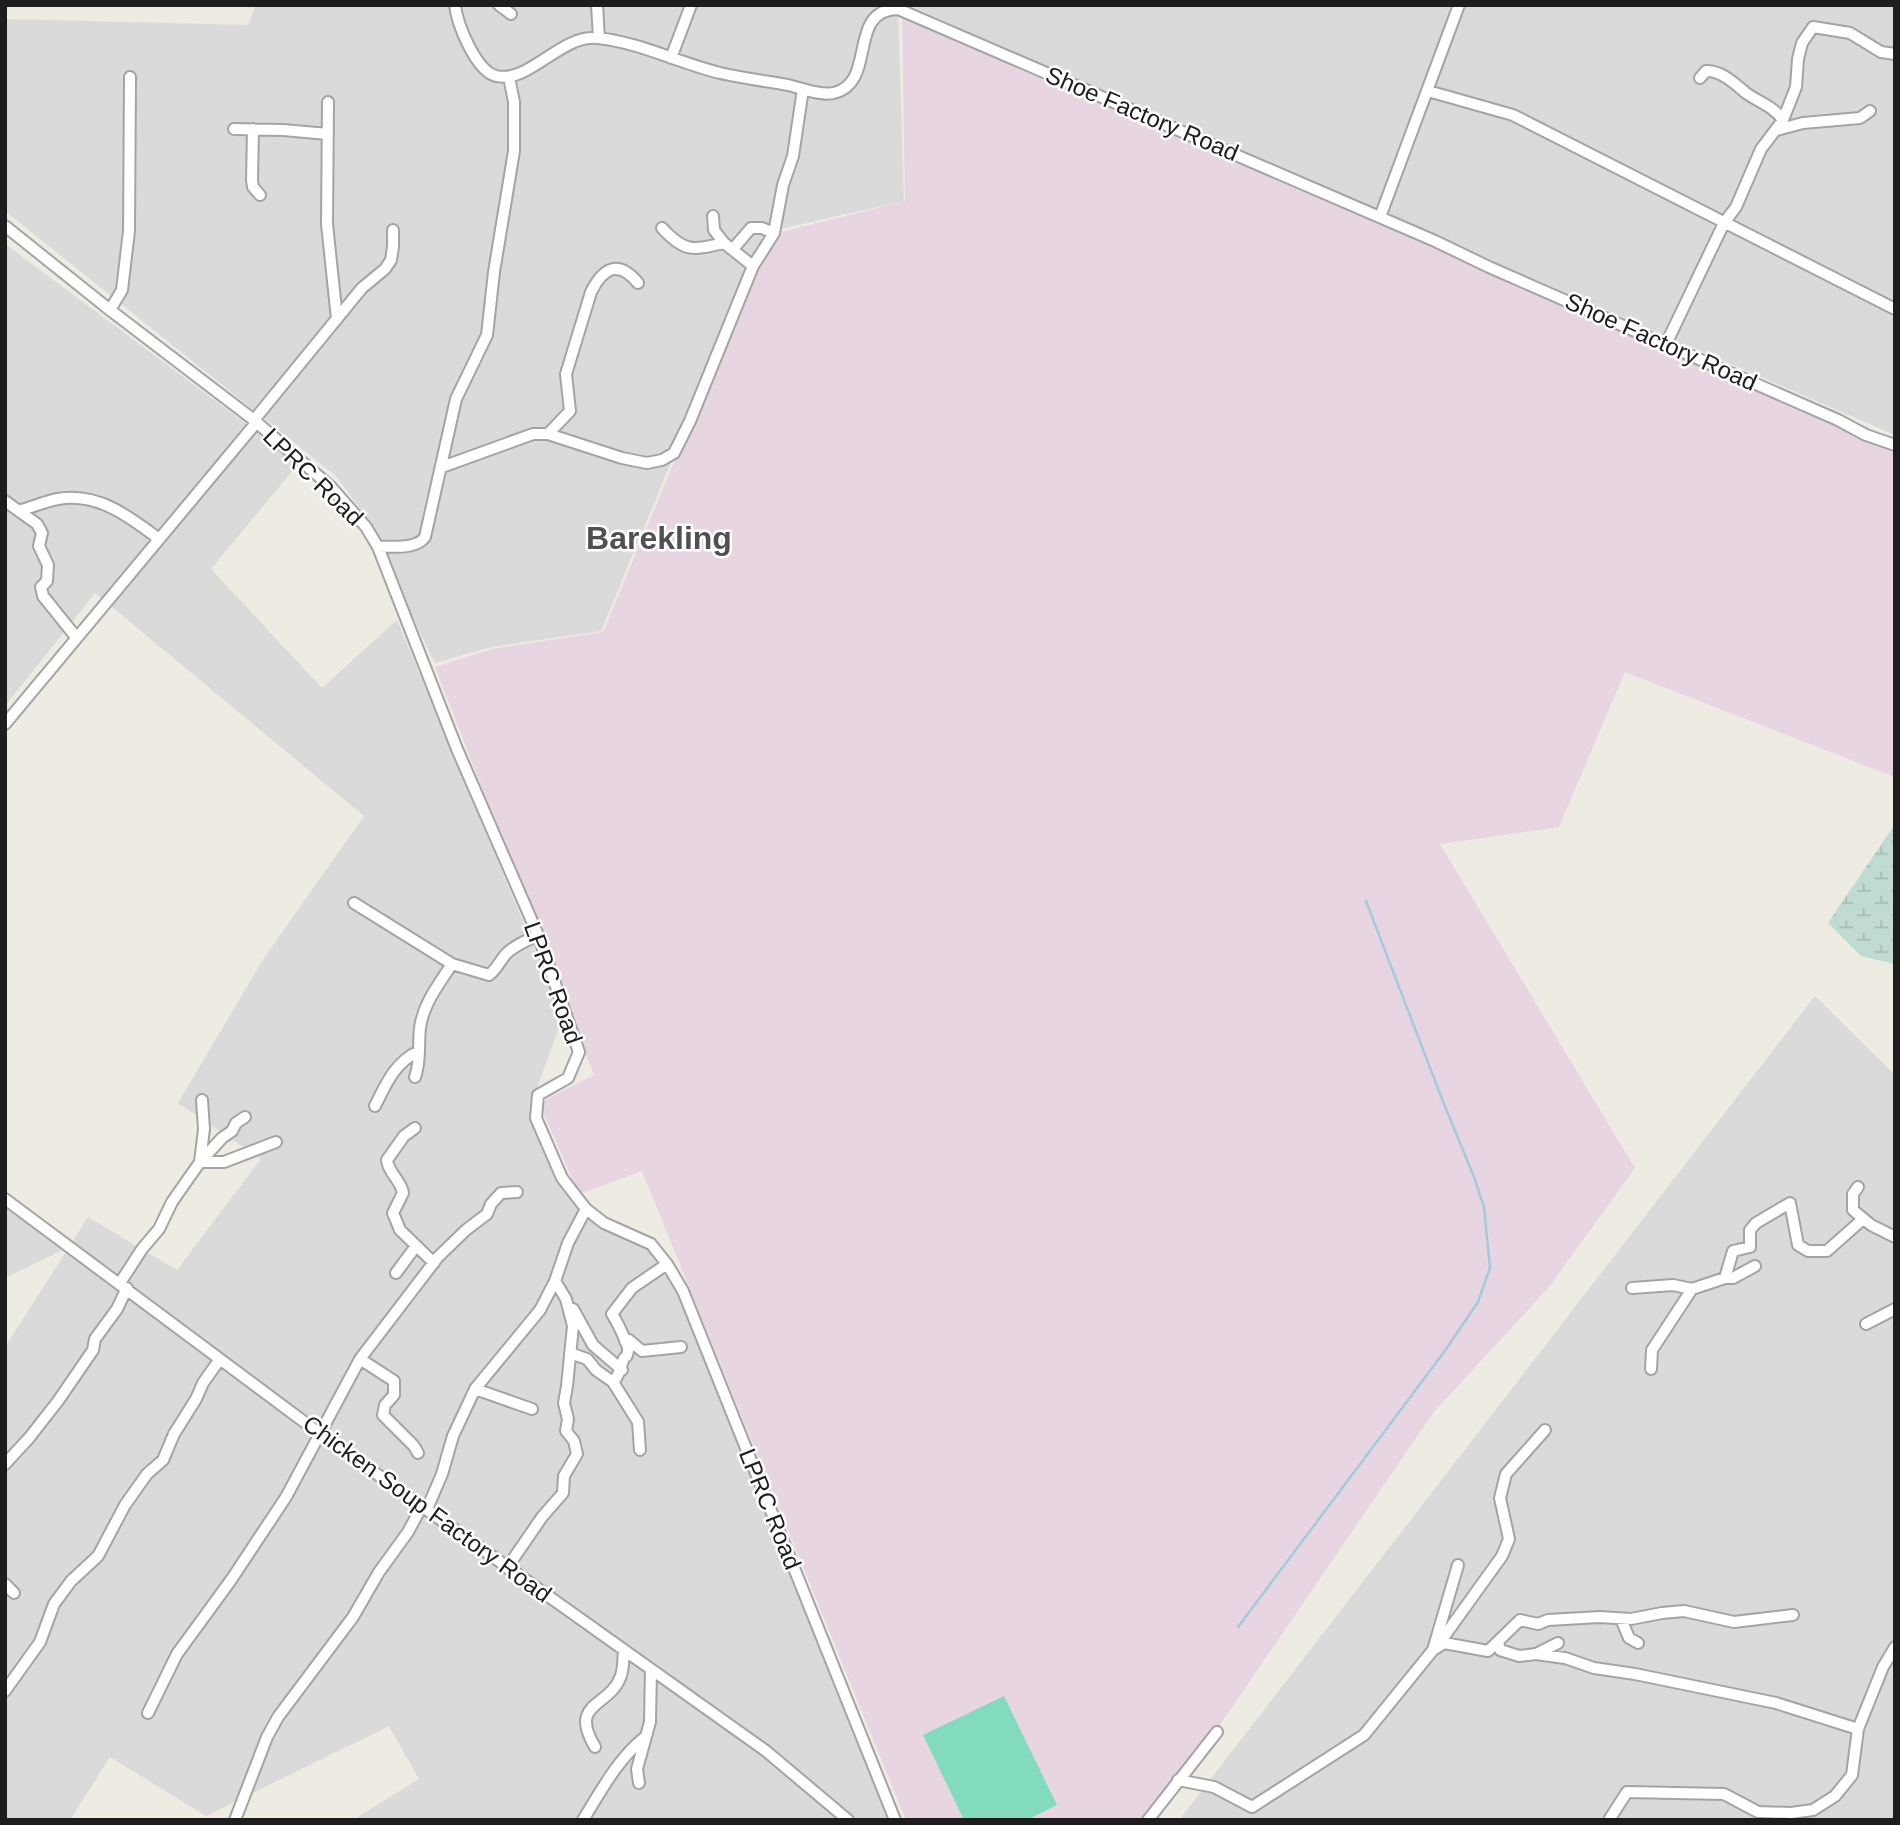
<svg xmlns="http://www.w3.org/2000/svg" width="1900" height="1825" font-family="Helvetica,sans-serif">
  <style>
    .residential { fill: #dbdada }
    .industrial { fill: #e7d5e2 }
    .wetland { fill: url(#wetland-marsh) }
    .pitch { fill: #83dbbe }
    .lines { fill: none; stroke-linecap: round; stroke-linejoin: round }
    .stream { stroke: #a4cbda; stroke-width: 2.5 }
    .street-casing { stroke: #a4a4a4; stroke-width: 14 }
    .street { stroke: #fff; stroke-width: 10 }
    .labels { text-anchor: middle; stroke-width: 5; stroke-linejoin: round; paint-order: stroke }
    .street-label { font-size: 24px; fill: #1d1d1d; stroke: #fff }
    .district-label { font-size: 32px; font-weight: bold; fill: #505050; stroke: #fff }
  </style>
  <defs>
    <pattern id="wetland-marsh" width="20" height="14" patternUnits="userSpaceOnUse" patternTransform="scale(1.75)"><rect width="20" height="14" fill="#c0dbd1"/><path d="M1 5h8M5 5V1M11 12h8M15 12V8" fill="none" stroke="#a5bcb3"/></pattern>
  </defs>
  <rect width="100%" height="100%" fill="#eeebe3"/>
  <path class="residential" d="M256 5H898L904 201 767 232 601 631 491 647 435 663 392 575 373 527 337 477 5 211V19L248 25Z
    M909 5H1895V435L1097 90Z
    M5 244 299 463 211 569 322 688 397 620 563 1017 539 1082 530 1120 562 1191 651 1246 683 1299 793 1575 901 1820H353L419 1779 389 1726 206 1816 110 1757 70 1820H5V1347L69 1247 5 1278V1201L70 1245 88 1217 177 1270 261 1159 178 1103 264 958 364 816 95 593 5 706Z
    M1815 996 1895 1075V1820H1179Z"/>
  <path class="industrial" d="M902 13 1895 444V777L1625 672 1559 827 1440 844 1635 1168 1549 1287 1433 1413 1155 1820H906L642 1171 579 1194 539 1103 594 1075 435 667 492 649 603 632 769 235 905 201Z"/>
  <path class="wetland" d="M1895 824V964L1861 956 1828 923Z"/>
  <path class="pitch" d="M1004 1696 1057 1805 1027 1820H964L923 1735Z"/>
  <g class="lines">
    <path class="stream" d="M1238 1627 1444 1352 1478 1302 1490 1268 1484 1207 1474 1177 1442 1099 1366 901"/>
    <g class="street-casing">
      <path id="street" d="M455 5C457 24 476 71 496 76 529 84 560 35 597 38 639 42 679 63 720 73 742 78 765 81 788 85 801 88 820 96 834 93 878 82 846 10 898 9L1435 241 1489 267 1838 420 1866 435 1895 445
        M499 5 511 14
        M597 5 599 38
        M671 58 691 5
        M1700 78 1706 71C1721 70 1735 84 1746 93 1760 103 1773 106 1783 120
        M1428 91 1513 115 1895 309
        M328 102 327 224 337 319
        M234 129 283 130 328 134
        M253 129 252 180 253 187 260 195
        M1777 130 1803 123 1860 118 1870 111
        M713 216 714 230 724 243
        M1380 217 1459 5
        M5 226 110 310 254 420 331 487 366 527 378 547 457 749 538 935 579 1052 568 1078 538 1095 536 1118 562 1178 586 1209 604 1223 651 1244 667 1264 683 1291 895 1820
        M662 228C685 253 693 250 724 243L753 266
        M733 249 751 228H762L774 233
        M110 310 122 290 129 231 130 77
        M1666 344 1724 223 1736 207 1761 149 1783 120 1796 87 1798 59 1802 43 1813 27 1850 33 1881 52 1895 54
        M254 420 362 288 385 269 391 260 393 247V230
        M548 434 570 411 566 374 591 292C603 268 618 259 638 283
        M442 467 533 434H548L622 458 647 463 662 460 674 453 690 421 753 266 774 233 783 185 793 156 803 89
        M5 501 37 524 42 533 39 546 48 565 47 581 41 587 43 596 76 637
        M21 510C33 507 46 501 58 499 98 492 130 517 159 539
        M378 547C392 546 416 550 425 537L456 399 487 335 494 272 514 151V102L509 77
        M5 724 256 423
        M354 903 452 964 489 975C498 968 500 960 507 953 515 945 528 940 538 935
        M415 1077C421 1061 418 1045 420 1028 423 1004 439 984 452 964
        M202 1100 204 1129 200 1162H224L276 1142
        M375 1106C386 1084 395 1062 419 1051
        M415 1128 404 1136 387 1160C388 1173 401 1180 403 1193L393 1213 400 1230 434 1263
        M1858 1187 1853 1194V1210L1871 1225 1895 1237
        M5 1199 319 1433 766 1751 848 1820
        M396 1273 416 1246
        M1725 1278 1733 1251 1750 1247V1230L1756 1223 1790 1203 1798 1245 1808 1251H1827L1863 1219
        M120 1283 142 1249 159 1229 172 1202 200 1162 222 1138 232 1131 236 1123 245 1117
        M1632 1288 1673 1285 1692 1289 1725 1278H1733L1755 1266
        M573 1309 593 1345 622 1370
        M1866 1324 1895 1309
        M625 1341 629 1340 642 1351 681 1347
        M570 1353 587 1359 596 1370 613 1382 638 1422 640 1450
        M360 1359 394 1381V1395L385 1405 383 1415 414 1446 418 1453
        M1651 1369 1652 1350 1692 1289
        M613 1382C620 1375 619 1370 623 1361 625 1354 627 1360 628 1351 629 1345 616 1320 612 1314L632 1288 667 1264
        M475 1389 532 1409
        M5 1464 29 1438 58 1401 93 1350 95 1339 117 1309 127 1288
        M427 1509 442 1474 453 1436 475 1389 540 1310 555 1281
        M507 1568 542 1517 563 1493 564 1476 577 1454 574 1441 566 1431 568 1419 564 1403 567 1386 573 1326 566 1299 555 1281 568 1243 586 1209
        M5 1584 14 1593
        M1621 1619 1629 1638 1638 1643
        M1498 1642 1500 1650 1519 1656 1536 1654 1565 1658 1594 1668 1635 1674 1776 1703 1858 1729 1883 1667 1895 1647
        M1438 1645 1502 1556 1509 1539 1500 1498 1506 1474 1545 1430
        M1433 1650 1444 1643 1488 1651 1520 1620 1538 1624 1548 1620 1600 1617 1631 1619 1662 1613 1684 1611 1734 1622 1793 1615
        M1536 1654 1558 1643
        M5 1691 40 1642 54 1604 71 1581 98 1556 125 1505 147 1474 163 1460 174 1434 196 1399 203 1383 220 1359
        M148 1713 177 1654 231 1580 286 1497 360 1359 438 1257 466 1230 487 1214 491 1204 501 1193 517 1192
        M595 1747C568 1702 609 1707 620 1678 624 1670 623 1659 624 1650
        M1178 1780 1214 1787 1252 1807 1364 1735 1433 1650 1458 1565
        M639 1783 637 1769 650 1722 651 1669
        M235 1820 267 1737 278 1717 353 1617 379 1572 408 1532 422 1506
        M583 1820C601 1791 617 1760 644 1738
        M1148 1820 1217 1732
        M1609 1820 1627 1792 1724 1794 1758 1812 1791 1813 1813 1810 1835 1796 1852 1775 1858 1729"/>
    </g>
    <use href="#street" class="street"/>
  </g>
  <g class="labels">
    <g class="street-label">
      <text transform="translate(1142 114) rotate(23)" y="8">Shoe Factory Road</text>
      <text transform="translate(1661 342) rotate(24)" y="8">Shoe Factory Road</text>
      <text transform="translate(313 477) rotate(44)" y="8">LPRC Road</text>
      <text transform="translate(553 983) rotate(70)" y="8">LPRC Road</text>
      <text transform="translate(427 1509) rotate(36)" y="8">Chicken Soup Factory Road</text>
      <text transform="translate(770 1509) rotate(68)" y="8">LPRC Road</text>
    </g>
    <g class="district-label">
      <text x="659" y="549">Barekling</text>
    </g>
  </g>
  <rect width="1900" height="1825" fill="none" stroke="#1d1d1d" stroke-width="14"/>
</svg>
